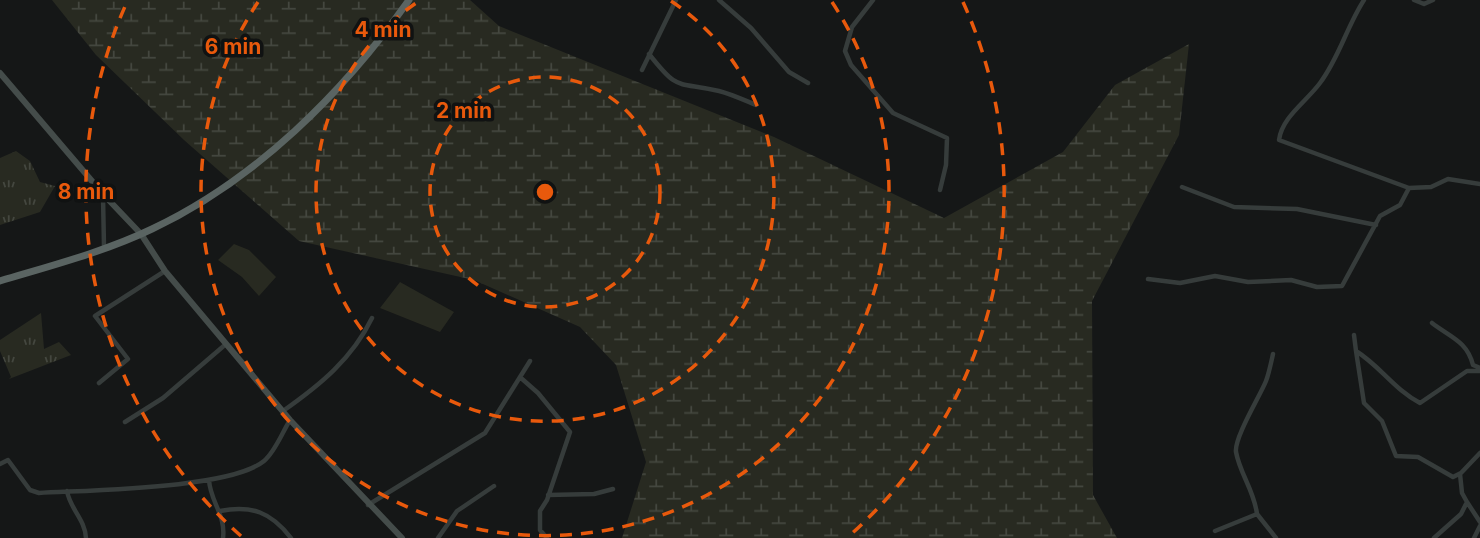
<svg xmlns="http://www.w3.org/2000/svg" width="1480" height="538" font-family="Inter,sans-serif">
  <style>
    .grass { fill: url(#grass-tufts) }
    .wetland { fill: url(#wetland-marsh) }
    .pitch { fill: #282a21 }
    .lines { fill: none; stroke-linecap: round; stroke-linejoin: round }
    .minor { stroke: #363c3b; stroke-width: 4.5 }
    .secondary { stroke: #444c4a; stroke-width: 6 }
    .trunk { stroke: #5a6462; stroke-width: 7 }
    .ring { fill: none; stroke: #e8590c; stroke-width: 3.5; stroke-dasharray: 12 9 }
    .centre { fill: #e8590c; stroke: #101212; stroke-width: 3.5 }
    .ring-label { font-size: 21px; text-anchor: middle; font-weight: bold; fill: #e8590c; stroke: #101212; stroke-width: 7; stroke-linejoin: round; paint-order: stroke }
  </style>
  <defs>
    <pattern id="grass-tufts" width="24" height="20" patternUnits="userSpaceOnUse" patternTransform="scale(1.75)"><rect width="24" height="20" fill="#282a21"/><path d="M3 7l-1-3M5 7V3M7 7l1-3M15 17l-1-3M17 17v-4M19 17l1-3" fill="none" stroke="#44473f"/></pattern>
    <pattern id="wetland-marsh" width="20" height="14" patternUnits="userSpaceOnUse" patternTransform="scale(1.75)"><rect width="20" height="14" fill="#282a21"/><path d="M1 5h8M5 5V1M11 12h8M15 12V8" fill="none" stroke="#44473f"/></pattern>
  </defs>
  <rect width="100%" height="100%" fill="#151717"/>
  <path class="grass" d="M16 151 30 161 40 182 55 186 40 212 0 225V158Z
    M41 313 44 349 59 342 71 355 9 379 11 377 0 351V340Z"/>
  <path class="wetland" d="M52 0H470L499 26 774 137 944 218 1063 152 1115 85 1189 44 1179 135 1092 301 1093 495 1117 538H622L646 462 616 365 580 327 474 280 299 241 184 140 96 55Z"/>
  <path class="pitch" d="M234 244 249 250 276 277 259 296 242 277 218 260Z
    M400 282 454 312 440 332 380 308Z"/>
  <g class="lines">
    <path class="minor" d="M719 0 751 28 789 72 808 83
      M873 0 852 27 845 51 851 65 893 113 947 138 946 165 940 190
      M1364 0C1347 26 1339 58 1320 83 1306 102 1282 117 1279 140L1409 188
      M1414 0 1424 4 1433 0
      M649 54C679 92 675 81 719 91 731 94 744 100 756 105
      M642 70 676 0
      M1182 187 1234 207 1297 209 1376 225
      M103 196 104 247
      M1148 279 1180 283 1215 276 1248 282 1291 280 1317 287 1342 286 1380 216 1400 205 1409 188 1431 187 1448 179 1480 184
      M1432 323C1450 337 1467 341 1473 365L1480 368
      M1354 335 1356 351C1380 366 1395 390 1420 403L1467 371H1480
      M1356 351 1364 403 1382 421 1396 456 1418 457 1453 477 1461 473 1480 453
      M521 378 538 393 570 432 547 500 540 511V530L547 538
      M99 383 128 359 95 316 165 271
      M283 411C320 385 352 359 372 318
      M125 422 163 398 226 344
      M0 464 8 460 30 490 39 493C88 490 230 489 264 461 275 452 282 433 290 420
      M209 480C210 501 226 515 223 538
      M67 491C70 509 85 519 86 538
      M548 495 594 494 613 489
      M1467 502 1480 522
      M368 505 485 433 530 361
      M220 511C252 505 271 512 291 538
      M1257 514 1276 538
      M1215 531 1257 514C1254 490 1240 474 1236 452 1234 438 1260 396 1266 381 1269 373 1271 363 1273 354
      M438 538 457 511 494 486
      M1434 538 1461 514 1467 502 1462 493 1460 474
      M1474 538 1480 526"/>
    <path class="secondary" d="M0 73 103 194 141 234 165 271 290 420 402 538"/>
    <path class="trunk" d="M0 281C50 266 104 252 152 229 256 180 343 93 409 0"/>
  </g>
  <g class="ring">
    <circle cx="545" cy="192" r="115"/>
    <path d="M671 1A229 229 0 1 1 419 1"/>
    <path d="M832 2A344 344 0 1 1 258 2"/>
    <path d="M241 536A459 459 0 0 1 127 2M963 2A459 459 0 0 1 849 536"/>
  </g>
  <circle cx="545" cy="192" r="10" class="centre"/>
  <g class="ring-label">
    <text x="383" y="37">4 min</text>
    <text x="233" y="54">6 min</text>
    <text x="464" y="118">2 min</text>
    <text x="86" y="199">8 min</text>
  </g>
</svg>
